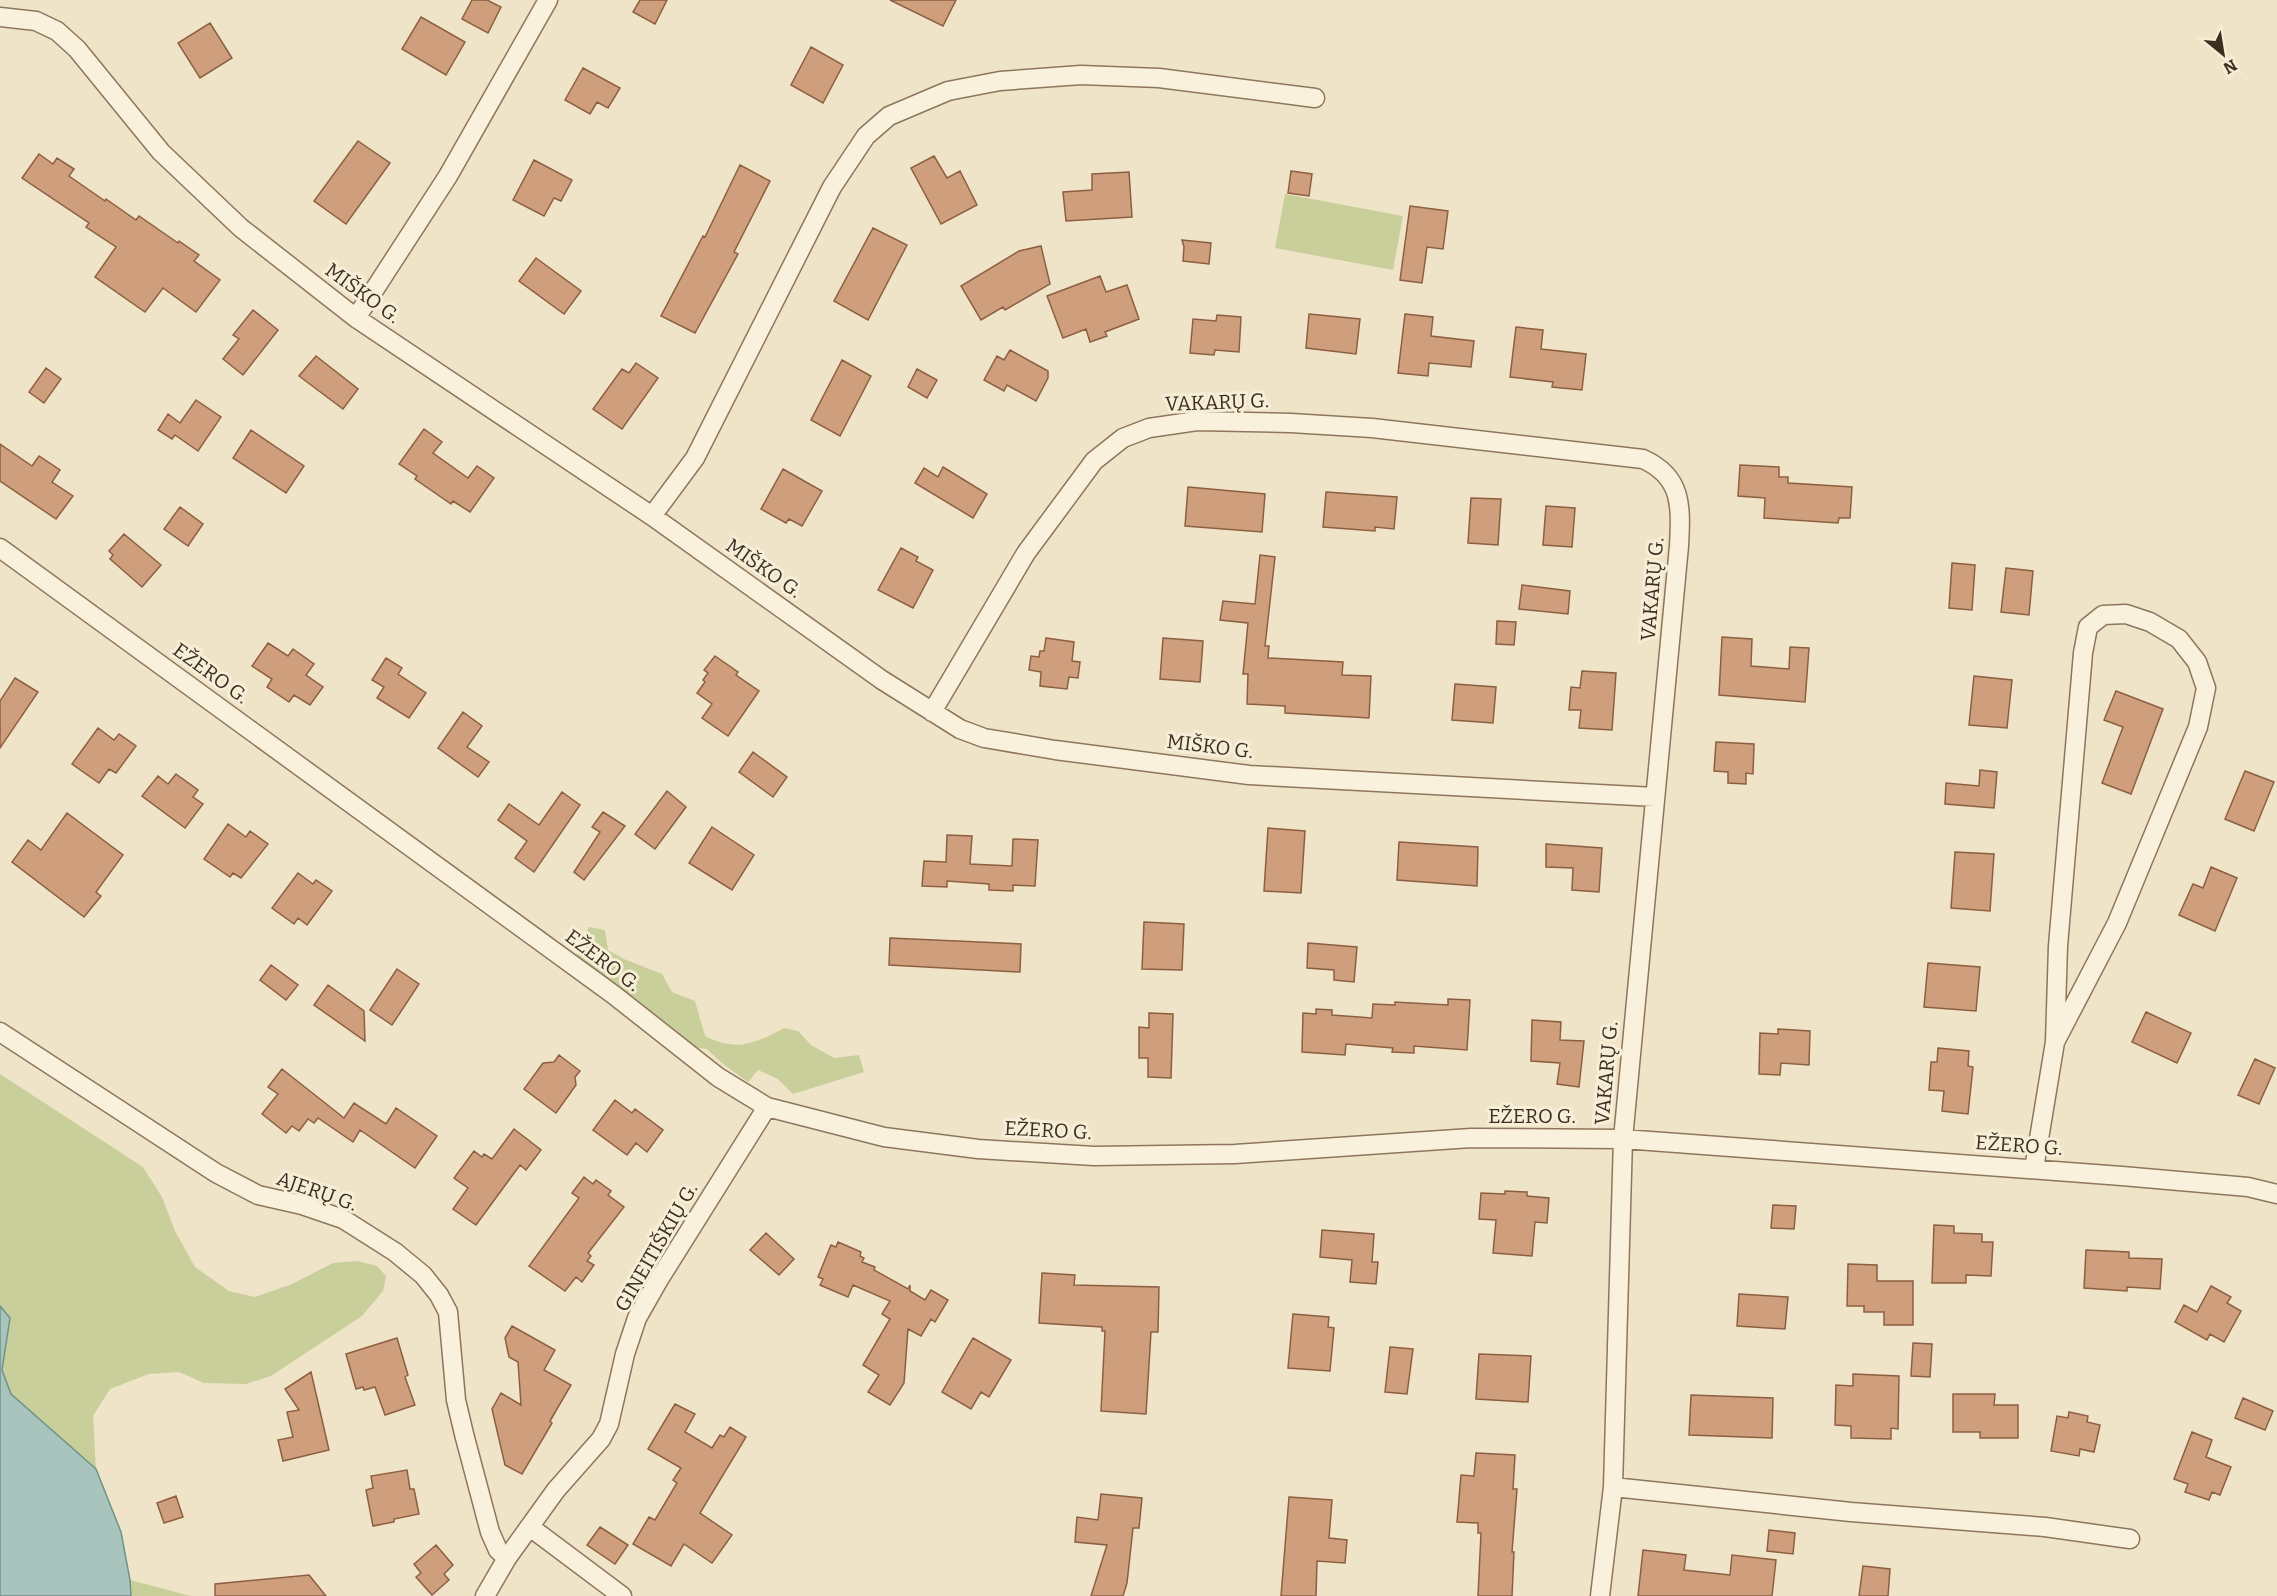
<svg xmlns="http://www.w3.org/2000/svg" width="2277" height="1596" font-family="Bitter,serif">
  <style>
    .green { fill: #c9cf9b }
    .water { fill: #a9c4bc; stroke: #6f938a; stroke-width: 1.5 }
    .building { fill: #cf9f7d; stroke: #8d5f41; stroke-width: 1.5 }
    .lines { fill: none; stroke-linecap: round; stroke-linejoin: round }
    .minor-casing { stroke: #8d765c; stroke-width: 21 }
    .minor { stroke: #faf1dc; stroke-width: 18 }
    .labels { text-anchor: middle; stroke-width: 6; stroke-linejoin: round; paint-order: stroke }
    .street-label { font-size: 20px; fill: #3d2e20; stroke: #f7eed8 }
  </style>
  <rect width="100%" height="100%" fill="#f0e4c8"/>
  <path class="green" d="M1285 194 1403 216 1393 270 1275 248Z
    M589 927 605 930 608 950 624 959 662 974 672 992 695 1001 705 1036C738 1052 754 1044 784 1028L798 1031 811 1045 834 1058 859 1055 864 1072 793 1094 778 1079 758 1070 748 1082 723 1064 707 1049 689 1047 578 962 577 952Z
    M0 1074 143 1167 162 1197 175 1231 195 1267 229 1291 255 1297 292 1284 333 1263 358 1261 377 1266 386 1276 383 1291 362 1316 271 1376 246 1384 204 1383 179 1372 149 1374 110 1389 93 1416 96 1469 11 1395 2 1370 9 1318 0 1306Z
    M130 1580 191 1596H131Z"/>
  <path class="water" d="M0 1306 10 1318 2 1370 11 1394 96 1469 121 1532 130 1580 131 1596H0Z"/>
  <path class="building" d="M472 0H487L501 7 488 33 462 19Z
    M640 0H667L655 24 633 12Z
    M890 0H956L943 26Z
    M421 17 465 42 446 75 402 49Z
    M210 23 232 58 200 78 178 43Z
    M811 47 843 65 823 103 791 85Z
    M583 68 620 88 608 108 597 102 590 114 565 100Z
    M358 141 390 163 346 224 314 201Z
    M39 154 53 164 57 158 74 169 69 176 105 201 106 199 136 220 139 216 178 243 179 241 199 255 194 261 220 280 196 312 163 288 145 312 95 277 116 247 86 227 89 223 22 178Z
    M934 156 947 178 960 171 977 205 941 224 911 168Z
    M534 160 572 180 561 201 554 198 544 216 513 200Z
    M740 165 770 181 734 252 738 254 695 333 661 316 703 236 705 237Z
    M1291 171 1312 174 1309 196 1288 193Z
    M1129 172 1132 217 1066 221 1063 192 1092 190V174Z
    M1410 206 1448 211 1443 249 1427 247 1422 283 1400 280Z
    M873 228 907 245 868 320 834 301Z
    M1182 240 1211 243 1209 264 1183 261 1184 247Z
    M1041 246 1050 284 1005 310 1003 307 981 320 961 286 1019 251Z
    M536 258 581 291 564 314 519 281Z
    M1100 276 1106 292 1127 285 1139 319 1105 332 1107 336 1090 342 1086 329 1063 338 1047 296Z
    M253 310 278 330 243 375 223 359 239 339 233 335Z
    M1309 314 1360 319 1356 354 1306 348Z
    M1405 314 1433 317 1431 336 1474 341 1471 367 1429 363 1428 376 1398 373Z
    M1217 315 1241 317 1239 352 1215 350 1214 355 1190 353 1193 319 1216 321Z
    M1516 327 1543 330 1541 349 1586 354 1582 390 1552 387 1553 382 1510 377Z
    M1010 350 1048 371V378L1036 401 1007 385 1004 391 984 380 997 356 1004 360Z
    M316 356 358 389 343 409 299 376Z
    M842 360 871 376 840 436 811 420Z
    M636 363 658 378 622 429 593 409 622 369 629 373Z
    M46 368 61 379 44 403 29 392Z
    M917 369 937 380 927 398 908 387Z
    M196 400 221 417 198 451 175 435 172 439 158 430 168 414 180 423Z
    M424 429 442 442 433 453 468 478 477 466 494 478 470 512 453 501 451 504 415 479 417 476 399 464Z
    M251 430 304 466 286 493 233 458Z
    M0 444 32 466 39 456 60 470 52 482 73 496 56 519 0 481Z
    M1740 465 1779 467V477H1788V483L1852 487 1850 518H1839L1838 523 1764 518 1765 498 1738 496Z
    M943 467 987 494 973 518 915 483 924 468 938 477Z
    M783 469 822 491 802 526 789 519 786 523 761 509Z
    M1188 487 1265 494 1262 532 1185 526Z
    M1326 492 1397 497 1394 529 1375 527V531L1323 527Z
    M1471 498 1501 499 1498 545 1468 543Z
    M1546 506 1575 508 1572 547 1543 545Z
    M180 507 203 524 188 546 164 529Z
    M124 534 161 565 142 587 110 559 113 555 109 551Z
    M901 548 918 557 916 561 933 570 913 608 878 590Z
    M1260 555 1275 557 1265 646H1269L1268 658 1343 662 1342 675 1371 676 1369 718 1285 713V706L1247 704 1248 674H1243L1248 623 1220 620 1223 601 1255 604Z
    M1952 563 1975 565 1972 610 1949 608Z
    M2006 568 2033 571 2029 615 2001 612Z
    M1522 585 1570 591 1568 614 1519 609Z
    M1497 621 1516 622 1514 645 1496 644Z
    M1722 637 1752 639 1751 666 1789 669 1790 647 1809 648 1805 702 1719 695Z
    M1046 638 1074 642 1072 661 1080 662 1078 678 1069 677 1067 689 1040 686 1041 672 1029 670 1031 656 1039 657 1040 651H1044Z
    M1163 638 1203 641 1200 682 1160 679Z
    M268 643 288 656 293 649 314 664 306 675 323 687 310 705 294 695 289 702 267 687 272 679 252 666Z
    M715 656 738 672 736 675 759 691 728 736 702 718 712 704 697 693 705 682 703 680 708 673 704 670Z
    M386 658 402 668 398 674 426 693 409 718 377 698 384 687 372 680Z
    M1582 671 1616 673 1612 730 1579 728 1581 710H1569L1571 687 1580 688Z
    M1974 676 2012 680 2007 728 1969 725Z
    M15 678 38 692 0 748V701Z
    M1455 684 1496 687 1493 723 1452 720Z
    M2116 691 2163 709 2131 794 2102 783 2123 727 2104 720Z
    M463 712 482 726 467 747 489 762 478 777 438 748Z
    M98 728 114 740 119 734 136 746 116 773 109 769 99 783 72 764Z
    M1716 742 1754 744 1753 774 1746 773V784L1728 783V772L1714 771Z
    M753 752 787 777 773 797 739 772Z
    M1980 770 1997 772 1994 808 1945 804 1946 783 1979 786Z
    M2245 771 2274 782 2254 831 2225 819Z
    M176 774 198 790 193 797 203 804 185 828 142 796 158 776 168 784Z
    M667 791 686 807 655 849 635 834Z
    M562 792 580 805 534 872 515 858 527 841 498 820 509 804 539 825Z
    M603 812 625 826 584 880 574 872 600 832 592 827Z
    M67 813 123 855 96 892 101 896 84 917 12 862 28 840 41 850Z
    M228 824 246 837 250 831 268 844 241 878 233 873 230 877 204 859Z
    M712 827 754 855 732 890 689 863Z
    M1268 828 1305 831 1301 893 1264 891Z
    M947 835 972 836 970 864 1012 866 1013 839 1038 840 1035 886 1013 885V891L989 890V884L947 881V887L922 886 924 861 946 862Z
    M1399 842 1478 847 1477 886 1397 880Z
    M1546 844 1602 848 1599 892 1572 890 1573 868 1546 867Z
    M1955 852 1994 854 1990 911 1951 908Z
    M2211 867 2237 878 2215 931 2179 915 2193 884 2203 888Z
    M298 873 313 884 316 880 332 891 307 925 298 918 294 924 272 908Z
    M1144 922 1184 924 1182 970 1142 969Z
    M890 938 1021 944 1020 972 889 965Z
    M1308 943 1357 947 1354 982 1334 980V970L1307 968Z
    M1928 963 1980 967 1976 1011 1924 1007Z
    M271 965 298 985 286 1000 260 980Z
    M397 969 419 984 392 1025 370 1010Z
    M328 985 364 1011 365 1041 314 1005Z
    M1448 999 1470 1000 1467 1050 1414 1046V1053L1392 1052 1393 1048 1346 1044 1345 1055 1302 1052 1303 1013 1316 1014V1009L1332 1010V1015L1372 1018 1373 1004 1395 1005V1002L1448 1005Z
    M2146 1012 2191 1033 2177 1063 2132 1042Z
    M1149 1013 1173 1014 1171 1078 1148 1077V1058H1139V1027L1149 1028Z
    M1532 1020 1561 1022 1560 1040 1584 1041 1579 1087 1557 1084 1560 1063 1531 1061Z
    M1778 1029 1810 1031 1809 1065 1781 1063 1780 1075 1759 1074 1760 1033 1778 1034Z
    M1938 1048 1969 1051 1968 1066 1973 1067 1968 1114 1942 1111 1944 1091 1929 1090 1931 1062H1937Z
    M559 1055 580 1071 575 1077 576 1085 556 1113 524 1089 543 1063 554 1062Z
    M2255 1059 2275 1068 2259 1104 2238 1095Z
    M282 1069 344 1118 354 1103 386 1124 396 1108 437 1136 415 1168 360 1130 353 1142 318 1118 314 1123 308 1119 299 1131 292 1126 286 1133 262 1114 278 1094 268 1087Z
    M615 1100 632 1113 635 1109 663 1130 647 1152 636 1143 627 1155 593 1130Z
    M514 1129 541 1150 526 1170 520 1165 476 1225 453 1209 468 1188 454 1178 474 1151 482 1157 484 1154 492 1159Z
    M584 1177 593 1184 596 1180 611 1191 608 1195 624 1207 588 1253 591 1256 587 1261 594 1265 582 1282 576 1277 565 1291 529 1266 579 1198 572 1193Z
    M1505 1191 1527 1192V1196L1549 1198 1547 1223 1535 1222 1532 1256 1493 1253 1496 1220 1479 1219 1481 1193 1505 1194Z
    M1773 1205 1796 1206 1794 1229 1771 1228Z
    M1934 1225 1954 1226V1233L1982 1234V1242H1993L1991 1276 1966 1275V1283H1932Z
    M1322 1230 1374 1234 1372 1262H1378L1376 1284 1350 1282 1352 1260 1320 1257Z
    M766 1233 794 1259 779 1275 750 1250Z
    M838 1242 861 1252 860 1256 864 1258 862 1262 875 1267 874 1270 908 1289 910 1285V1291L925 1300 931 1290 948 1300 935 1322 931 1319 921 1336 908 1329 904 1383 890 1405 868 1392 879 1375 863 1365 890 1319 882 1314 890 1301 853 1285 848 1297 820 1285 823 1279 818 1277 831 1245 836 1247Z
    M2086 1250 2129 1252V1258L2162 1259 2160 1289 2127 1287V1291L2084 1288Z
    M1848 1264 1877 1265V1281H1913V1325H1884V1312H1864V1306H1847Z
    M1042 1273 1075 1275 1074 1285 1159 1287 1158 1332H1151L1146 1414 1101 1411 1105 1331H1102V1327L1039 1323Z
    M2211 1286 2231 1297 2227 1303 2241 1311 2224 1342 2210 1334 2207 1340 2175 1322 2184 1305 2197 1312Z
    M1739 1294 1788 1297 1785 1329 1737 1326Z
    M1293 1314 1329 1317 1328 1327 1334 1328 1330 1371 1288 1368Z
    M512 1326 555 1350 544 1370 571 1385 550 1421 552 1423 522 1474 505 1465 492 1409 501 1393 521 1405 518 1362 509 1357 505 1338Z
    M397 1338 408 1375 405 1377 415 1405 385 1415 375 1387 364 1390 363 1387 356 1389 346 1354Z
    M973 1338 1011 1360 989 1397 981 1392 971 1409 942 1392Z
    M1913 1343 1932 1344 1930 1377 1911 1376Z
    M1390 1347 1413 1349 1407 1394 1385 1392Z
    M1479 1354 1531 1356 1528 1402 1476 1399Z
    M311 1372 329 1450 283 1461 278 1440 293 1437 287 1412 299 1410 285 1389Z
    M1853 1374 1899 1376 1898 1429 1891 1428V1439L1851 1438V1426L1835 1425 1836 1385 1853 1386Z
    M1953 1394H1995L1994 1405H2018V1438H1980V1432H1953Z
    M1691 1395 1773 1398 1772 1438 1689 1435Z
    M2243 1398 2273 1411 2265 1430 2235 1418Z
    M675 1404 695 1414 685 1432 712 1448 720 1435 724 1437 730 1427 746 1437 700 1513 732 1535 712 1563 684 1544 671 1566 633 1544 649 1517 655 1520 677 1483 673 1480 681 1468 648 1449Z
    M2069 1412 2088 1416 2087 1422 2100 1425 2094 1452 2080 1449 2079 1456 2051 1451 2057 1416 2068 1418Z
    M2192 1432 2212 1440 2206 1457 2231 1467 2220 1495 2212 1492 2209 1500 2185 1492 2188 1484 2174 1479Z
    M1476 1453 1515 1455 1513 1489H1517L1512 1552H1514L1512 1596H1478L1481 1533H1478V1523L1457 1522 1461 1475 1474 1476Z
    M407 1470 410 1489H414L419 1514 394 1519V1522L373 1526 366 1490 373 1488 371 1476Z
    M1101 1494 1142 1498 1139 1528H1133L1127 1583 1123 1596H1091L1107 1545 1075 1542 1077 1517 1098 1520Z
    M176 1496 183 1517 164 1523 157 1503Z
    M1289 1497 1332 1500 1329 1538 1347 1540 1345 1563 1317 1561 1316 1596H1281Z
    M600 1527 628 1545 615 1564 587 1545Z
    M1769 1530 1795 1533 1793 1554 1767 1551Z
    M436 1545 453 1565 444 1574 449 1580 432 1595 416 1577 421 1573 414 1564Z
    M1643 1550 1686 1555 1684 1570 1730 1575 1732 1555 1776 1560 1772 1596H1638Z
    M1863 1566 1890 1569 1888 1596H1859Z
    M309 1575 326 1596H215V1584Z"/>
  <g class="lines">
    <g class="minor-casing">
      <path id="minor" d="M0 17 36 21 57 31 77 49 161 152 241 228 356 318 652 516 882 680 960 729 984 738 1055 750 1249 775 1655 797
        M356 318 448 176 548 0
        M652 516 695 458 832 187 866 136 889 116 948 91 1000 81 1081 75 1159 78 1315 98
        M0 548 614 995 718 1077 767 1107 884 1137 978 1149 1094 1156 1235 1154 1471 1138 1623 1139 2122 1176 2248 1187 2277 1194
        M932 712 1026 553 1094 461 1123 438 1149 428 1197 421 1291 423 1372 428 1643 459C1683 477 1681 507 1679 546L1623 1139 1613 1487 1600 1596
        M0 1032 216 1173 258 1195 302 1205 343 1219 395 1252 423 1275 439 1295 448 1312 456 1400 464 1434 490 1532 498 1550 507 1558
        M2034 1169 2055 1042 2117 923 2198 727 2206 688 2197 662 2179 639 2150 622 2126 614 2103 615 2088 627 2083 653 2058 946 2055 1042
        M1613 1487 1851 1512 2045 1527 2130 1539
        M530 1527 622 1596
        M485 1596 507 1558 556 1490 601 1439 609 1424 625 1354 637 1318 658 1281 767 1107"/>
    </g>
    <use href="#minor" class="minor"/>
  </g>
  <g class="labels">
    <g class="street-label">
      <text transform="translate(363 293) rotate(36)" y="7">MIŠKO G.</text>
      <text transform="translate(1217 402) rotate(-2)" y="7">VAKARŲ G.</text>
      <text transform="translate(764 568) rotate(35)" y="7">MIŠKO G.</text>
      <text transform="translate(1652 589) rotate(-85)" y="7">VAKARŲ G.</text>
      <text transform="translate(211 673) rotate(36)" y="7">EŽERO G.</text>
      <text transform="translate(1210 746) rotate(7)" y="7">MIŠKO G.</text>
      <text transform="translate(603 960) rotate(37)" y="7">EŽERO G.</text>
      <text transform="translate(1606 1073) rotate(-85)" y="7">VAKARŲ G.</text>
      <text x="1532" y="1123">EŽERO G.</text>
      <text transform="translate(1048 1130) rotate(3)" y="7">EŽERO G.</text>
      <text transform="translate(2019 1145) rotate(4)" y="7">EŽERO G.</text>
      <text transform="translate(317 1191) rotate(19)" y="7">AJERŲ G.</text>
      <text transform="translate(656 1247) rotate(-60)" y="7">GINEITIŠKIŲ G.</text>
    </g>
  </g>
  <g transform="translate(2223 54) rotate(150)" stroke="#f7eed8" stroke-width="4.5" paint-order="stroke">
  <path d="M0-4.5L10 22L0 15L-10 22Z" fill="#3d2e20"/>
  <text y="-9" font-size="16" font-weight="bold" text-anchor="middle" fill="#3d2e20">N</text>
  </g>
</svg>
